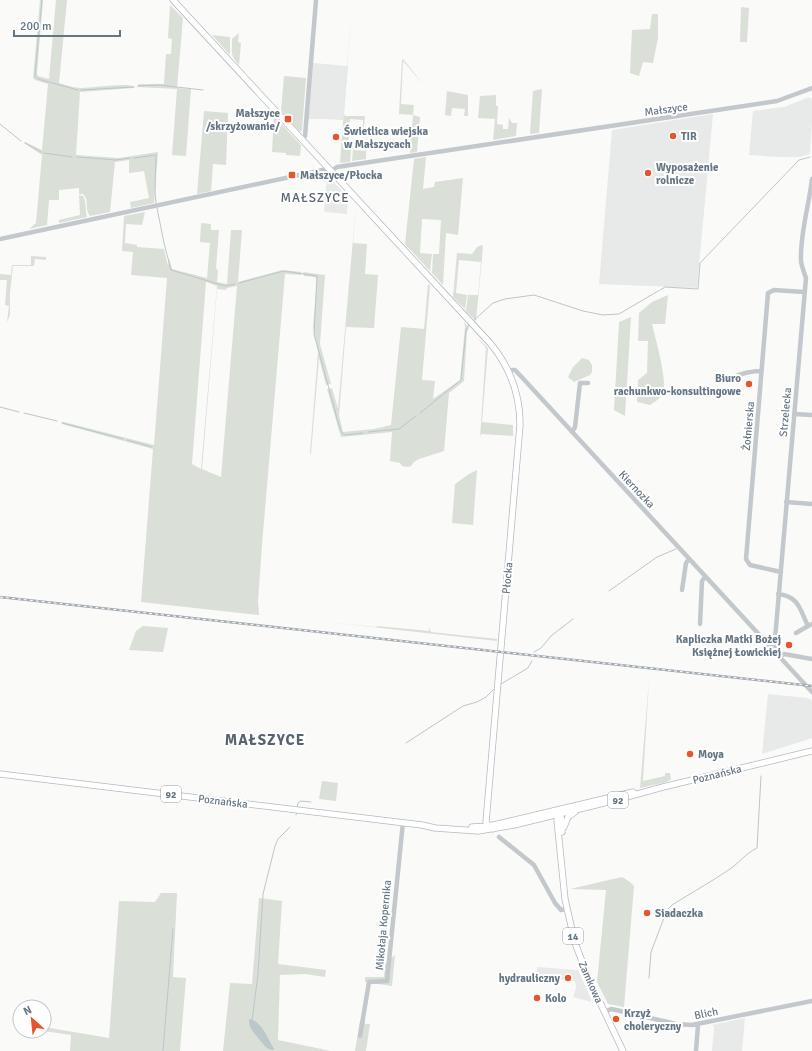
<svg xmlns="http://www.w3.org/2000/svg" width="812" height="1051" font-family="Signika,sans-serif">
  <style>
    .built { fill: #e8e9e9 }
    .green { fill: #dadfd7; fill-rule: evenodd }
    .water { fill: #bbc7cb }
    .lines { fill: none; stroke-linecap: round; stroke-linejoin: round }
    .stream { stroke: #bbc7cb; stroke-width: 1 }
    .major-casing { stroke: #b5babe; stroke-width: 7 }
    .minor { stroke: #c3c8cc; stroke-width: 4.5 }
    .major { stroke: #fff; stroke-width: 5.5 }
    .rail-casing { stroke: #a2aab0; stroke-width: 2.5 }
    .rail { stroke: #fff; stroke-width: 1; stroke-dasharray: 3; stroke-linecap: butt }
    .poi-dot { fill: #e4572e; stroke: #fff; stroke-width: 1.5 }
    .labels { text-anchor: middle; stroke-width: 4; stroke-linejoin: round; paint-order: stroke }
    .shield { fill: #fff; stroke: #939fa8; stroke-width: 1 }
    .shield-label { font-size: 10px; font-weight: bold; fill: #657683 }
    .street-label { font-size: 11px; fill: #657683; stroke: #fff }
    .poi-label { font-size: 11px; font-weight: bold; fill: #657683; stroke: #fff; text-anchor: start }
    .quarter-label { font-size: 13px; letter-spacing: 1px; fill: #57646e; stroke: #fff }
    .district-label { font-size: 15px; font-weight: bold; letter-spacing: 1px; fill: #57646e; stroke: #fff }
  </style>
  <rect width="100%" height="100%" fill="#fafaf8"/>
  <path class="built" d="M313 63 348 66 343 120 323 119H308Z
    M809 97 812 99V123L810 154 800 157H778L749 155 753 111 784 107Z
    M713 114 697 288 599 284 612 130Z
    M327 175 348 197 347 214 324 212Z
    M768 694 807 698 812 700V738L762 754Z
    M537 967 578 970 591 999V1002L573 997 576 987 575 981 536 978Z
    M745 1018 742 1051H712L714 1027 712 1025Z"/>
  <path class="green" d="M40 0H43L37 73 38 76 49 79 56 0H67L59 83C66 85 74 88 81 88 93 88 127 82 135 87L133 88 80 92 76 155 119 158 158 152 154 203 131 208 130 202 149 198 144 171 129 173V160L115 162 110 212 90 216C84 209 90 200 83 194H79V188L59 190V200H49L47 225 29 229 36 223 42 155 24 143 25 142 42 150 48 84 35 80 33 78Z
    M352 0 344 114 345 116H365L364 127H367L366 159 352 161 353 150 365 151 367 129 363 128V120L350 119 348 150H351L350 162 340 163Z
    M170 5 183 18 177 88 191 89 186 156 172 155 177 89 138 87 137 86 139 84H164L166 54H171L172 39 168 38Z
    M741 7 749 8 747 42H740Z
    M652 14H658V38L653 63 643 62 639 76 630 73 632 30 650 29Z
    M239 33 238 42 241 43 239 65C230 56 232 52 232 39Z
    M212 35 230 37V54H229Z
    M403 59 424 85 403 61 401 104 414 105 413 115 420 117 417 152 410 153 413 115 399 114 402 60Z
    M284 76 306 78 302 130 300 132 281 111Z
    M542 89 539 133 530 134 533 91Z
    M447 91 468 95V116H464L465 109 452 108 451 116 445 115Z
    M496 95V106H498L497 124 503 125V129H508L509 118 512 123H517L516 136 493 140 495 119 478 118 480 96Z
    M204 111 228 113 226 165 213 164 211 191 197 194Z
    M274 116 301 145 300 156 286 155V153L272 152Z
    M426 157 423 189 434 187 435 182 463 178 458 235 446 233 443 285 432 273 433 254H439L441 220 422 219 420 253 432 254 430 271 405 244 414 159Z
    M79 195 83 196C87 202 85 211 87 217L59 223V220L80 215Z
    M356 205 353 243 367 244 365 274 378 275 374 328 346 327 339 415 343 432 374 429 391 425 401 327 424 329 428 284 430 286 422 380 435 381 433 399 460 380 465 327 464 322 469 328 467 332 464 381 449 393 444 451 419 459 414 462 411 466 408 467 402 466 400 463 390 461 392 432 341 437 327 389 332 388 338 409Z
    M145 212 142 225 126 224 125 243 137 245V247L164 249 168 266 169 258 172 269 207 278 210 243 200 242 201 223 211 224V230H219L216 268 218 271 217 282 227 284 231 230H242L238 282 282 270 301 272V275L285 274 262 545 258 601 259 615 141 602 153 449 62 424V422H64L154 445 167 278 131 275 133 252 122 251 124 216ZM206 282 217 286 201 469 192 464ZM237 286 221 477 202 469 217 289 226 290 227 288Z
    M482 245 483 247 476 321 466 311 468 295H478L481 262 459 260 456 293 467 295 465 309 453 297 457 253 472 254 477 247Z
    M31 256 46 257V260L35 259 34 266H13L10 292V315L7 322 9 306 5 305 7 280H0V274L11 275 12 265H31Z
    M303 272 325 275 320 344 331 384 326 385 319 358 311 454H310L318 352 313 327 317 279 315 277 304 276Z
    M668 295 665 324H652C655 337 668 382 663 392 660 399 656 401 650 405L637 402 638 380 647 373 648 341H638L639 313 652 302Z
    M631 317 625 416 614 410 619 322Z
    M476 336 488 348 482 422 513 425V436L481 434 480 438 486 348Z
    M582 358 589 360 592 365V372L590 375 574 382 568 377 573 367Z
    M477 470 473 525 452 523 455 484 469 474Z
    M328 622 376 627 377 626 429 631V627L431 632 497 639V641Z
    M143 626 168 628 163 652 129 650 136 631Z
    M649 680 643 781 665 776V773H670L671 779 667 782 640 788Z
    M322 781 338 783 336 801 319 799Z
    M622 877 630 882 634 886 624 1007 608 1004 597 982 606 890 570 889Z
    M161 893H177L173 977 186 978 180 1051H70L71 1035 44 1031V1027L109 1038 119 901 155 902Z
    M259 898 282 901 278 964 326 970 325 977 305 974 280 975 278 1040 331 1051H223L230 983 252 984Z
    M395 955 392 986 365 982V977H384L385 963Z
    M360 1021H365V1024H370L366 1051H355Z"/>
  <path class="water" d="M251 1019C264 1025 267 1038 274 1049L273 1050C266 1049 264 1045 259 1039 254 1032 249 1029 249 1020Z"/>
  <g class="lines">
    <path class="stream" d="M42 0 35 76 38 79 78 90
      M138 86 159 85 203 90
      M81 90 134 87
      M0 124 21 141
      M25 143 41 152
      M44 153 72 157
      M77 157 116 160 130 158
      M134 158 156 155 155 192 156 203
      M157 208 164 243 171 270 225 286 235 284
      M239 283 284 271 317 276 314 334 340 429 342 433 345 435 363 433
      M473 321 493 303 505 299 534 295 583 311 603 315 619 314 665 287 698 289 700 263 799 160 810 157
      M0 407 19 412
      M24 413 57 421
      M420 413 461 380 466 330 469 325
      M62 423 123 439
      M368 432 399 429 416 416
      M127 440 152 447
      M609 591 657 557 676 549
      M534 652 541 648 551 636 573 619
      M501 684 528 668 532 661
      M406 743 463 706 477 702 486 697 495 688
      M297 808 298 803 301 801 311 802
      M296 815 297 811
      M649 978 651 952 667 910 672 905C691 893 711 882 730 869 740 862 745 854 757 848L761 776
      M252 1021 258 974 263 894 275 846 278 839 290 827
      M163 1051 173 929"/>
    <g class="major-casing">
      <path id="major" d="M173 0 490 343C510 367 520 394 520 425L486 822 490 828 493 829
        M0 774 422 825 435 828 478 831 514 825 612 801 663 787 812 751
        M557 813C564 817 561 824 562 832
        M559 814 557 820 565 899 575 943 588 977 623 1051
        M472 827 489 826 633 792
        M564 827 568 817 575 812"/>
    </g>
    <path class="minor" d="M302 140 305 136 316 0
      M331 171 337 167 777 101 812 88
      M0 239 323 170 327 167
      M509 370H515L517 372 812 692
      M733 377C743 373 751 371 761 371
      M794 414 812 415
      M572 432 575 427 580 383H588
      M786 502 812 504
      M781 572 750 565 746 559 768 293 774 290 804 292
      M682 590 686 563 689 559
      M778 594C799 596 800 610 808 626L812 624
      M700 624 702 581 705 577
      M796 633 808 626
      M774 641 777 649 782 654
      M770 647 775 639 806 278C804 272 801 265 801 260 800 233 809 206 812 179
      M779 657 784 654 812 659
      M499 837 534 865 555 903 561 910 567 909
      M605 1012 611 1009 616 1010 676 1024 692 1025 812 1001
      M360 1036 369 982 387 981 403 822
      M696 1051 698 1025"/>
    <use href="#major" class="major"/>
    <g class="rail-casing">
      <path id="rail" d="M0 597 812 686"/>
    </g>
    <use href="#rail" class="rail"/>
  </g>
  <g class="poi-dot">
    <rect x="284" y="115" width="8" height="8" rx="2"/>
    <circle cx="673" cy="136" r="4"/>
    <circle cx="336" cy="137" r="4"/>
    <circle cx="648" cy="173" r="4"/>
    <rect x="288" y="171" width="8" height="8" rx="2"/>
    <circle cx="749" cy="384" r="4"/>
    <circle cx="789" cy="645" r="4"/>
    <circle cx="690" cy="754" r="4"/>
    <circle cx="647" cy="913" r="4"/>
    <circle cx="568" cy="978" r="4"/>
    <circle cx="537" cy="998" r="4"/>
    <circle cx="616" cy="1019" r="4"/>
  </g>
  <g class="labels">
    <g class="shield">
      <rect x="161" y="786" width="20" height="16" rx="3"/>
      <rect x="608" y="792" width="20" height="16" rx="3"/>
      <rect x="563" y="928" width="20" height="16" rx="3"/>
    </g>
    <g class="shield-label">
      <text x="171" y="798">92</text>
      <text x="618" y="804">92</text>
      <text x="573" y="940">14</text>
    </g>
    <g class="street-label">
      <text transform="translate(666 109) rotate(-8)" y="4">Małszyce</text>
      <text transform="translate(785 412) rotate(-85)" y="4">Strzelecka</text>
      <text transform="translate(748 426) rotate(-85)" y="4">Żołnierska</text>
      <text transform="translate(637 489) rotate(47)" y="4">Kiernozka</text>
      <text transform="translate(507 578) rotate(-85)" y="4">Płocka</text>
      <text transform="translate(717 774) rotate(-14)" y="4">Poznańska</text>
      <text transform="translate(223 801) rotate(7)" y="4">Poznańska</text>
      <text transform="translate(383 925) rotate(-85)" y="4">Mikołaja Kopernika</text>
      <text transform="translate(591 982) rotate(66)" y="4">Zamkowa</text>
      <text transform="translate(706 1013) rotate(-11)" y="4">Blich</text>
    </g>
    <g class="poi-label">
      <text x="280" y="117" text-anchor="end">Małszyce<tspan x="280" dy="13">/skrzyżowanie/</tspan></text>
      <text x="344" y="135">Świetlica wiejska<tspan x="344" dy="13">w Małszycach</tspan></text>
      <text x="681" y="140">TIR</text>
      <text x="656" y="171">Wyposażenie<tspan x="656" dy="13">rolnicze</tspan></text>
      <text x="300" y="179">Małszyce/Płocka</text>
      <text x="741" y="382" text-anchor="end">Biuro<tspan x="741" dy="13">rachunkwo-konsultingowe</tspan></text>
      <text x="781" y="643" text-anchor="end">Kapliczka Matki Bożej<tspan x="781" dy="13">Księżnej Łowickiej</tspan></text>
      <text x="698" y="758">Moya</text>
      <text x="655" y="917">Siadaczka</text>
      <text x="560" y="982" text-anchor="end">hydrauliczny</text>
      <text x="545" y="1002">Kolo</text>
      <text x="624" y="1017">Krzyż<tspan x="624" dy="13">choleryczny</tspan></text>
    </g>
    <g class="quarter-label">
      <text x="315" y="202">MAŁSZYCE</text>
    </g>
    <g class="district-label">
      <text x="265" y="745">MAŁSZYCE</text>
    </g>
  </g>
  <g transform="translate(32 1019) rotate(333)"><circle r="19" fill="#ffffff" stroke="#c1c8cd"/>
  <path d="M0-3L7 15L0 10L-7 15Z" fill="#e4572e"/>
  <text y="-6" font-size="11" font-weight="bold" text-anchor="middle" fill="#657683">N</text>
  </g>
  <path d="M14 30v6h106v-6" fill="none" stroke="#657683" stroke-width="2"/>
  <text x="20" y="30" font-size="12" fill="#657683" stroke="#ffffff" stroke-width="3" paint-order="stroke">200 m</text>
</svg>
